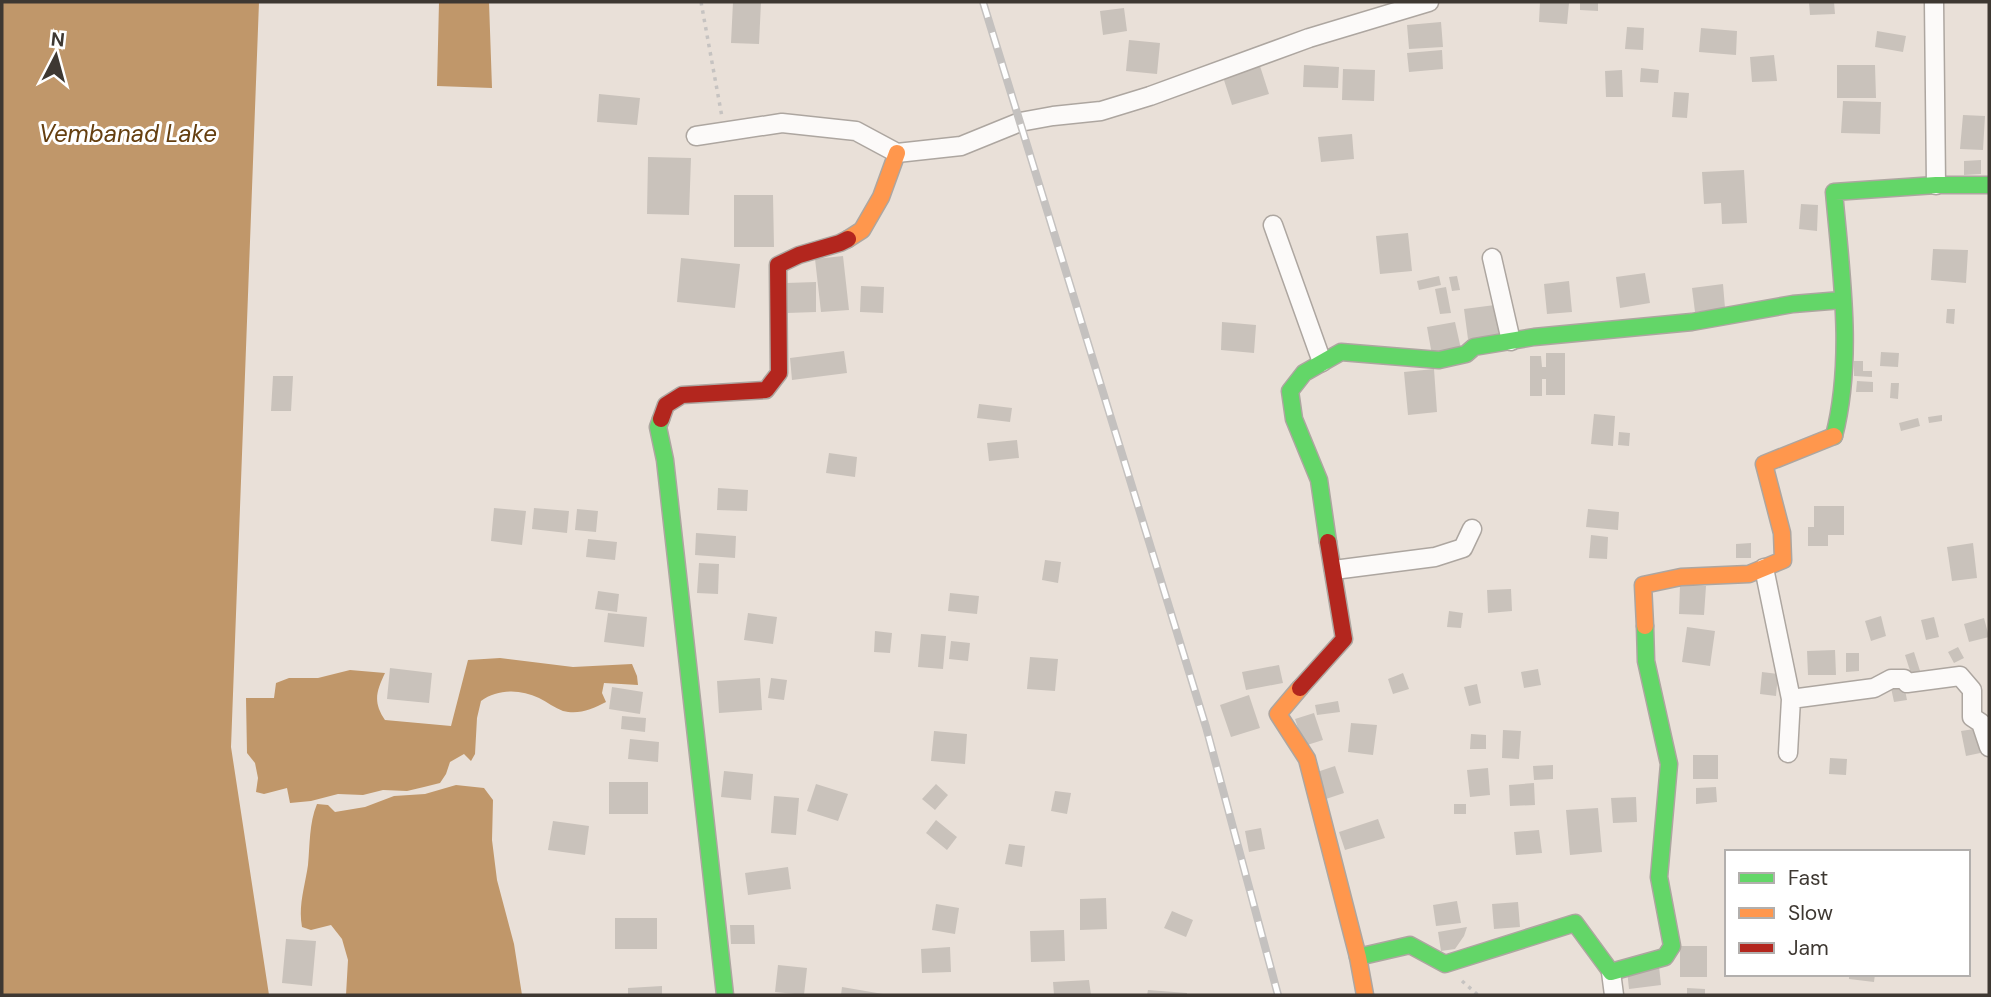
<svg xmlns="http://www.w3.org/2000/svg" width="1991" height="997" font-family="'DM Sans',sans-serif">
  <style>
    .water { fill: #c0976a }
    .building { fill: #c9c2bb }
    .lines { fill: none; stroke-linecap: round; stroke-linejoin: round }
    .street-casing { stroke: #ada6a0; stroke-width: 21 }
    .fast-casing { stroke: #ada6a0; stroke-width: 19 }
    .slow-casing { stroke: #ada6a0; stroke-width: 19 }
    .jam-casing { stroke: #ada6a0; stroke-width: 19 }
    .path { stroke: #c6c3c1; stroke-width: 3.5; stroke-dasharray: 3.5 5; stroke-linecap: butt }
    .street { stroke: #fcfaf9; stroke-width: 18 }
    .fast { stroke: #63d668; stroke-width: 16 }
    .slow { stroke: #ff974d; stroke-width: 16 }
    .jam { stroke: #b3261e; stroke-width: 16 }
    .rail-casing { stroke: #c4c1bf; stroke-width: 8 }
    .rail { stroke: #fff; stroke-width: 5; stroke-dasharray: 16; stroke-linecap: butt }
    .labels { text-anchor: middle; stroke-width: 6; stroke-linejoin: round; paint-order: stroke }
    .water-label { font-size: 24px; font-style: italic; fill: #653f10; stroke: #fff }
  </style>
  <rect width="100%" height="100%" fill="#e9e0d8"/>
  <path class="water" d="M2 2H259L231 747 269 995H2Z
    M439 2H489L492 88 437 86Z
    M500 658 573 667 632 664 637 676 638 685 604 683 602 693 606 702C592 709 579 715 563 711 555 708 547 702 539 698 520 689 498 689 481 701L477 718 475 754 471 761 464 754 450 762 446 774 440 783 424 787 407 791 383 790 363 795 338 794 311 801 290 803 287 788 264 794 256 792 258 778 255 763 247 753 246 698H274L276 683 289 678H318L350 670 385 673C376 692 373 702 385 720L451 726 468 660Z
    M456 785 484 788 493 800 492 840 497 880 514 944 522 995H346L348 960 342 939 331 925 311 930 302 927C298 906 305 886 308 865 310 845 309 823 317 804L328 805 335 812 365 807 394 796 425 794Z"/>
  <path class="building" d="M733 2H761L759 44 731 43Z
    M1540 2 1569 3 1567 24 1539 22Z
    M1580 2H1598V11L1580 10Z
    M1809 2H1834L1835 14 1810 15Z
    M1124 8 1127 31 1103 35 1100 11Z
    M1441 22 1443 47 1409 49 1407 25Z
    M1627 27 1644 28 1643 50 1625 49Z
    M1701 28 1737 31 1736 55 1699 52Z
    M1877 31 1906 36 1903 52 1875 47Z
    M1129 40 1160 43 1157 74 1126 71Z
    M1442 50 1443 69 1409 72 1407 53Z
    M1774 55 1777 81 1752 82 1750 57Z
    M1304 65 1339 67 1338 88 1303 87Z
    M1837 65H1875L1876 98H1837Z
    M1260 66 1269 94 1232 105 1223 77Z
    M1641 68 1659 70 1658 83 1640 82Z
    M1343 69 1375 70 1374 101 1342 100Z
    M1622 70 1623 97H1606L1605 71Z
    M1674 92 1689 93 1687 118 1672 117Z
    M599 94 640 98 637 125 597 122Z
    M1843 101 1881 102 1880 134 1841 133Z
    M1963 115 1985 116 1983 150 1960 149Z
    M1352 134 1354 159 1321 162 1318 137Z
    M648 157 691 158 689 215 647 214Z
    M1981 160V174L1964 175V161Z
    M1744 170 1747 223 1722 224 1721 203 1704 204 1702 172Z
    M734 195H773L774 247H734Z
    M1801 204 1818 205 1817 231 1799 229Z
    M1408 233 1412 271 1380 274 1376 236Z
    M1933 249 1968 250 1966 283 1931 280Z
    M843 256 849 310 821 312 815 259Z
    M681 258 740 264 735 308 677 302Z
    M1645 273 1650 303 1620 308 1616 277Z
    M1439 276 1441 285 1419 290 1417 281Z
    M1457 276 1460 290 1452 291 1449 277Z
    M1569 281 1572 312 1547 314 1544 284Z
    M816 282V312L787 313 786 283Z
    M1723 284 1725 308 1695 312 1692 288Z
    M861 286 884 287 883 313 860 312Z
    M1446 287 1451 313 1440 314 1435 289Z
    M1495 305 1499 335 1468 339 1464 309Z
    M1947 309H1955L1954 324 1946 323Z
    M1222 322 1256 325 1254 353 1221 350Z
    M1455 322 1461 349 1432 355 1427 327Z
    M844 351 847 373 792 380 790 358Z
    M1881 352 1899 353 1898 367 1880 366Z
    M1546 353H1565V395H1546V379H1542V396H1530V356H1541L1542 367H1546Z
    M1854 361H1863V371H1872V377L1854 376Z
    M1434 369 1437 412 1408 415 1404 372Z
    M273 376H293L291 411H271Z
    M1857 381 1873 382V392H1856Z
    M1891 383H1899L1898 399 1890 398Z
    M979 404 1012 408 1010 422 977 418Z
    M1594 414 1615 416 1613 446 1591 444Z
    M1942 415V421L1929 423 1928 417Z
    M1918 418 1920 426 1901 431 1899 423Z
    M1619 432 1630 433 1629 446 1618 445Z
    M1017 440 1019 458 989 461 987 443Z
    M829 453 857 457 855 477 826 473Z
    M718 488 748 490 747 511 717 510Z
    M1814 506H1844V535H1828V546H1808V527H1814Z
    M494 508 526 511 522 545 491 541Z
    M534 508 569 511 567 533 532 529Z
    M577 509 598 511 596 532 575 530Z
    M1588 509 1619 512 1618 530 1586 527Z
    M696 533 736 536 735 558 695 555Z
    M1591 535 1608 537 1607 559 1589 558Z
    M588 539 617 542 615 560 586 557Z
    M1751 543V558H1736V544Z
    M1973 543 1977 578 1952 581 1947 547Z
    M1045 560 1061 562 1058 583 1042 580Z
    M699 563 719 564 718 594 697 593Z
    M1680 585 1706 586 1704 615 1679 614Z
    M1511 589 1512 611 1488 613 1487 590Z
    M598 591 619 594 617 612 595 609Z
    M950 593 979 596 977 614 948 611Z
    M1449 611 1463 613 1461 628 1447 627Z
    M608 613 647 617 644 647 604 642Z
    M748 613 777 617 773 644 744 640Z
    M1881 616 1886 636 1871 641 1865 621Z
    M1934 617 1939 637 1926 640 1921 620Z
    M1984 618 1989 637 1969 642 1964 624Z
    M1687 627 1715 631 1710 666 1682 662Z
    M875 631 892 633 890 653 874 652Z
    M921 634 946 636 943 669 918 667Z
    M951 641 970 643 968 661 949 659Z
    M1958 647 1964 658 1954 663 1948 652Z
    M1835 650 1836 675H1808L1807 651Z
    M1914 652 1921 674 1912 677 1905 655Z
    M1846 653H1859V671L1846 672Z
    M1030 657 1058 659 1055 691 1027 689Z
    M1279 665 1283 683 1246 690 1242 672Z
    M390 668 432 673 429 703 387 699Z
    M1538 669 1541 685 1524 688 1521 672Z
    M1762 672 1778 674 1776 696 1760 694Z
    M1403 673 1409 689 1393 694 1388 679Z
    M760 678 762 710 719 713 717 681Z
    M771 678 787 680 784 700 768 698Z
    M1903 680 1907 700 1894 702 1890 683Z
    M1477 684 1481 703 1469 706 1464 687Z
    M612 687 643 692 640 714 609 709Z
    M1249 695 1260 728 1231 737 1220 705Z
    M1338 701 1340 712 1317 715 1315 705Z
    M1314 713 1323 740 1304 746 1295 719Z
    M622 716 646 718 645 732 621 729Z
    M1351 723 1377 725 1373 755 1348 752Z
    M1981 728 1985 752 1966 756 1961 731Z
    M1503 730 1521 731 1519 759 1502 758Z
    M934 731 967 734 965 764 931 761Z
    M1471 734 1486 735V749H1470Z
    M630 739 659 742 658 762 628 759Z
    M1693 755H1718V779H1693Z
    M1830 758 1847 759 1846 775 1829 774Z
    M1553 765V779L1534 780 1533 766Z
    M1335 766 1344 793 1323 800 1314 773Z
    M1488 768 1490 795 1470 797 1467 770Z
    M724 771 753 774 751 800 721 797Z
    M609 782H648V814H609Z
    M1534 783 1535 805 1510 806 1509 785Z
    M816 784 848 794 838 821 807 811Z
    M936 784 948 795 935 810 922 799Z
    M1716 787 1717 802 1696 804V788Z
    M1055 791 1071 793 1067 814 1051 811Z
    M774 796 799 798 796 835 771 833Z
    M1636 797 1637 822 1613 823 1611 798Z
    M1454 804H1466V814H1454Z
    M1598 808 1602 852 1570 855 1566 810Z
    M1378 819 1385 838 1345 850 1339 832Z
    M936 820 957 837 947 850 926 833Z
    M553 821 589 826 585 855 548 850Z
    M1261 828 1265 849 1249 852 1245 831Z
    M1539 830 1542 853 1516 855 1514 832Z
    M1009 844 1025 846 1022 867 1005 864Z
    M788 867 791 889 748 895 745 873Z
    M1106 898 1107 929 1080 930V899Z
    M1457 901 1461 923 1436 926 1433 905Z
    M1518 902 1520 927 1494 929 1492 904Z
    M936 904 959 908 955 934 932 930Z
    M1172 911 1193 920 1186 937 1164 928Z
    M615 918H657V949H615Z
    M730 925H754L755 944H731Z
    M1467 927 1464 936 1455 949 1441 951 1438 932Z
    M1064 930 1065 961 1031 962 1030 931Z
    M286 939 316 941 312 986 282 983Z
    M1680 946H1707V977H1680Z
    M950 947 951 972 922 973 921 949Z
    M778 965 807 968 804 995 775 992Z
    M1659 966 1661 985 1629 989 1627 970Z
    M1849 974H1875L1874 982 1849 979Z
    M1089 980 1091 995H1054L1053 982Z
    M662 986V995H628V988Z
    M842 987 883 994V995H841Z
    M1687 988 1705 989V995H1687Z
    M1148 990 1187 993V995H1147Z"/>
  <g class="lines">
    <g class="street-casing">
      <path id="street" d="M1934 2 1936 185
        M696 136 782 123 856 131 897 153 961 146 1020 122 1053 116 1101 111 1150 96 1309 38 1429 2
        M1273 225 1322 362
        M1492 258 1511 341
        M1764 568 1791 699 1874 688 1891 679H1904L1907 683 1960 676 1972 690V717L1981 723 1989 747
        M1334 570 1435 557 1463 548 1472 529
        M1788 753 1791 699
        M1611 972 1614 995"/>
    </g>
    <g class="fast-casing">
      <path id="fast" d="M661 419 658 427 665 460 725 995
        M1834 436C1854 358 1841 272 1834 192L1936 185H1989
        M1328 542 1319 480 1294 419 1290 391 1304 373 1341 352 1439 360 1466 354 1474 347 1534 337 1692 322 1793 304 1842 300
        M1358 957 1410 945 1445 964 1575 923 1611 972 1665 957 1672 946 1659 877 1669 764 1646 661 1645 626"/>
    </g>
    <g class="slow-casing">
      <path id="slow" d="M848 239 862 230 881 197 897 153
        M1645 626 1643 585 1681 577 1749 574 1783 560 1782 533 1764 464 1834 436
        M1300 688 1278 714 1307 759 1358 957 1365 995"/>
    </g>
    <g class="jam-casing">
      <path id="jam" d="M661 419 666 405 682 395 766 390 779 373 778 265 799 255 840 243 848 239
        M1300 688 1344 639 1328 542"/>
    </g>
    <path class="path" d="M701 2 722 117
      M1462 981 1478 995"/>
    <use href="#street" class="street"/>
    <use href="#fast" class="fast"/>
    <use href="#slow" class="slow"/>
    <use href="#jam" class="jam"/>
    <g class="rail-casing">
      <path id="rail" d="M983 2 1206 727 1278 995"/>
    </g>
    <use href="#rail" class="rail"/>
  </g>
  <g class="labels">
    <g class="water-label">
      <text x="128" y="142">Vembanad Lake</text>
    </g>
  </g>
  <rect width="1991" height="997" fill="none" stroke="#3e3832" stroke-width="7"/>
  <rect x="1725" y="850" width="245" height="126" fill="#ffffff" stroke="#b2afad" stroke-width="2"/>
  <rect x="1739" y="873" width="35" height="10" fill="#63d668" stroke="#b2afad" stroke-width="2"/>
  <text x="1788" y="885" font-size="21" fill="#3e3832">Fast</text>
  <rect x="1739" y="908" width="35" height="10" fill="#ff974d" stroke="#b2afad" stroke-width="2"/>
  <text x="1788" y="920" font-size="21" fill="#3e3832">Slow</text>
  <rect x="1739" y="943" width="35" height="10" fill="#b3261e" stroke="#b2afad" stroke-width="2"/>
  <text x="1788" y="955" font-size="21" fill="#3e3832">Jam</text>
  <g transform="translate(56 56) rotate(6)" stroke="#ffffff" stroke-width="5" paint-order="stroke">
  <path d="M0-5L12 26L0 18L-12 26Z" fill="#3e3832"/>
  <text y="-10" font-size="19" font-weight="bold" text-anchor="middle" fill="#3e3832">N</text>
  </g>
</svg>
